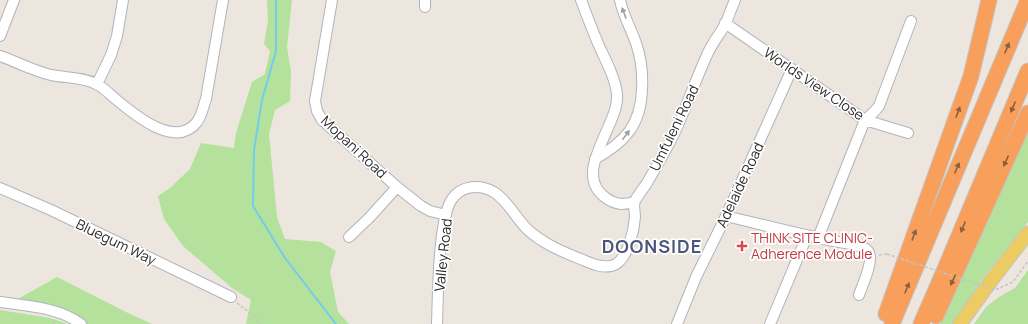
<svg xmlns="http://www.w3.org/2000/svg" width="1028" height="324" font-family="Manrope,sans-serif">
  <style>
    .green { fill: #b4e19c }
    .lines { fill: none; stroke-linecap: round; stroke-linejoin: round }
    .stream { stroke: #74cceb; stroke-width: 2 }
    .minor-casing { stroke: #b1b4be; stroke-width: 12 }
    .major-casing { stroke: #c4c4c4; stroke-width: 15 }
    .highway-casing { stroke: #c4c4c4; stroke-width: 17 }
    .path { stroke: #c4c4c4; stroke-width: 1.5; stroke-dasharray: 3 2; stroke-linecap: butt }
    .minor { stroke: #fff; stroke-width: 10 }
    .major { stroke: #eccb63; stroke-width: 13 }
    .highway { stroke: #f99f5c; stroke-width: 15 }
    .path-bridge { stroke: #c4c4c4; stroke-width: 1.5; stroke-dasharray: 3 2; stroke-linecap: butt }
    .oneway { fill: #a0a0a0 }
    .oneway2 { fill: #885f41 }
    .health-dot { fill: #e0444e; stroke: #fff; stroke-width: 1.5 }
    .labels { text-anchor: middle; stroke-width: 3.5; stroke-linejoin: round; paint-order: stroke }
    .street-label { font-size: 14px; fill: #2b2b2b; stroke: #fff }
    .health-label { font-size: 14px; fill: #be3a42; stroke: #fff; text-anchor: start }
    .district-label { font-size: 18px; font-weight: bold; letter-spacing: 1px; fill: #4c557a; stroke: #fff }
  </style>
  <rect width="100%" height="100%" fill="#ece6de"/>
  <path class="green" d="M267 0H292L287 47 291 72 290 101 275 110 269 134 277 217 285 239 321 242 336 251 330 272 338 312 349 324H246L251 300 232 288 183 246 164 219 158 196 170 188 190 169 201 143 234 148 236 133 252 82 265 74 270 51 264 44 268 20Z
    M1028 131V222L981 281 955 324H940Z
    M1028 270V324H974L986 307 999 297 1015 288Z
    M57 277 128 313 152 324H86L81 319 16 300Z
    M0 310 50 318 68 324H0Z"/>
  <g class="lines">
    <path class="stream" d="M276 0V51L262 100 254 150 253 206 285 258 336 324"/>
    <g class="minor-casing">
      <path id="minor" d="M332 0 315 101 317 111 322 120 397 187 421 206 430 211 446 215
        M581 0C587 16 593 32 600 48 607 63 615 78 617 94 620 125 570 173 606 198 616 205 623 205 634 202
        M425 7V0
        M725 23 865 120 908 133
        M0 36 14 0
        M0 56C17 62 34 71 51 75 66 78 83 77 96 84 104 87 111 96 118 101 136 116 176 149 197 122 202 115 203 107 206 99L223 0
        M97 84 111 55 117 36 123 0
        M595 159C625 142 641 125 642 89 643 73 641 58 636 43 631 29 623 15 620 0
        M0 188 51 210 231 297
        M726 216C764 225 801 235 839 242 848 244 862 244 868 251 875 259 862 286 859 295
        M349 237 370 217 397 187
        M818 238 865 120 874 112 879 106 911 21
        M0 302C27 306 58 307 81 324
        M437 324C438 297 438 219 452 199 462 185 480 184 494 192 508 201 515 217 527 229 543 244 563 252 583 260 592 264 606 270 616 264 628 257 634 230 635 217 635 212 633 205 635 201 638 195 643 189 647 183 655 169 663 155 671 140 685 112 694 83 707 55 712 43 720 34 726 23 729 15 732 7 735 0
        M677 324 696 277 726 216 792 69
        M770 324 807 236"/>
    </g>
    <g class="major-casing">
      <path id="major" d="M960 324 991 281 1028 233"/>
    </g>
    <g class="highway-casing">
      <path id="highway" d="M886 314 971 76 989 0
        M936 316 1028 113
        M892 324 1028 0
        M921 324 945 269 1028 71"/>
    </g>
    <path class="path" d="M879 255 887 254
      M237 303 253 315 261 324
      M52 324 56 320"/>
    <use href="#minor" class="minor"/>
    <use href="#major" class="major"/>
    <use href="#highway" class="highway"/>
    <path class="path-bridge" d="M887 254 995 290 1013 282 1028 261"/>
  </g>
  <defs><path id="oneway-solid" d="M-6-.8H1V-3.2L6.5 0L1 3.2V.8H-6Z"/></defs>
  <g class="oneway">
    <use href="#oneway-solid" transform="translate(624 13) rotate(-110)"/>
    <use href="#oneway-solid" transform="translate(626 135) rotate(-53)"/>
  </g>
  <g class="oneway2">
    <use href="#oneway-solid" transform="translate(1007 48) rotate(-67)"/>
    <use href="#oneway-solid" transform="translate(1013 107) rotate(113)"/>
    <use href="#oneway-solid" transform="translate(958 112) rotate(-70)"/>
    <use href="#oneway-solid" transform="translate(1006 161) rotate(114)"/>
    <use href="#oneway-solid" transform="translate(957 168) rotate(-67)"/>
    <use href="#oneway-solid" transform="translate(963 227) rotate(113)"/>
    <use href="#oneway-solid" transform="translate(914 235) rotate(-70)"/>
    <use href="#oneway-solid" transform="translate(953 280) rotate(115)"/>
    <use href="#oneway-solid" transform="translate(907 288) rotate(-68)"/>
  </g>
  <path class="health-dot" d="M740 240h4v4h4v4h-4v4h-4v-4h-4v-4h4z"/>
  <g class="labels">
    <g class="street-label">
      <text transform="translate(814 84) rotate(34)" y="5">Worlds View Close</text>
      <text transform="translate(674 128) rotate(-64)" y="5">Umfuleni Road</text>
      <text transform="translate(354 147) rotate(43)" y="5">Mopani Road</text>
      <text transform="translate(740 185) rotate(-65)" y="5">Adelaide Road</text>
      <text transform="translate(116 242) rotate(26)" y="5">Bluegum Way</text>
      <text transform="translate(443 255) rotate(-84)" y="5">Valley Road</text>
    </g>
    <g class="health-label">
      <text x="751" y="243">THINK SITE CLINIC-<tspan x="751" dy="16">Adherence Module</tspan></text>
    </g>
    <g class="district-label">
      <text x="652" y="253">DOONSIDE</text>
    </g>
  </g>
</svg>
